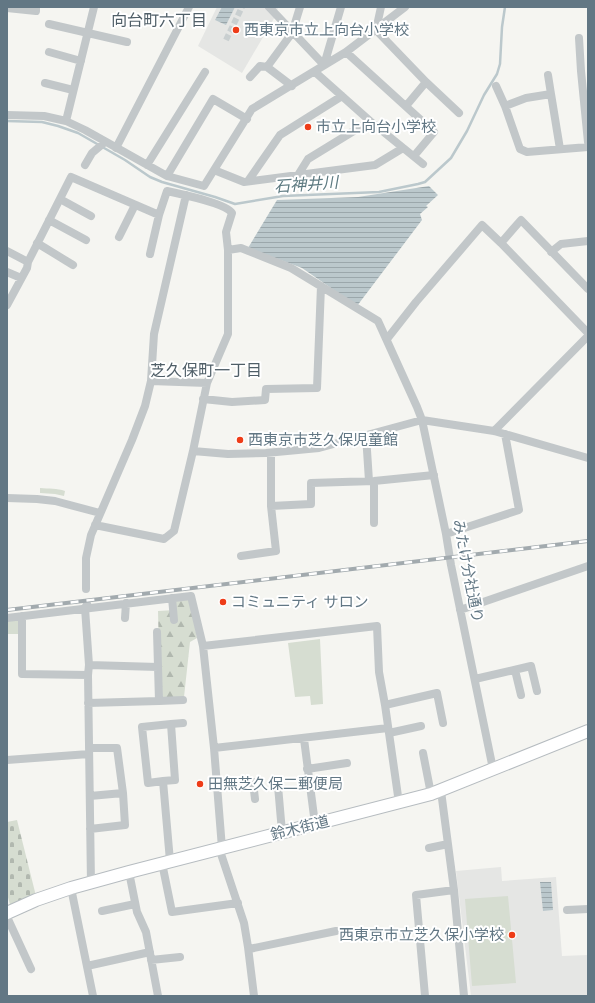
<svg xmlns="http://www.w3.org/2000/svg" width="595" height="1003" font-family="'Exo 2','Noto Sans JP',sans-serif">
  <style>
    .built { fill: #e5e6e4 }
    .forest { fill: url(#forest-firs) }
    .cemetery { fill: url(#cemetery-stones) }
    .park { fill: #d6ddd1 }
    .water { fill: url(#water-rules) }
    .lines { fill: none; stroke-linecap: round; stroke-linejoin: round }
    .stream { stroke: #bbc8cc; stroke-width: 2.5 }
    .pedestrian-tunnel { stroke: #c9cfd0; stroke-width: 6; stroke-dasharray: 6 3; stroke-linecap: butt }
    .secondary-casing { stroke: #b6bcc0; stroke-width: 14 }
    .minor { stroke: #c2c7c9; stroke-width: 8 }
    .secondary { stroke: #fff; stroke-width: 12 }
    .rail-casing { stroke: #a2aaae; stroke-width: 4 }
    .rail { stroke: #fff; stroke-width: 2.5; stroke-dasharray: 8; stroke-linecap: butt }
    .poi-dot { fill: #ee3c18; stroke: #fff; stroke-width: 1.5 }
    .labels { text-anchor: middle; stroke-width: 4; stroke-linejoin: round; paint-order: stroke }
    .poi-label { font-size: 15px; fill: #627784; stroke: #fff; text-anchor: start }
    .street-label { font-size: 15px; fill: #627784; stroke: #fff }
    .neighbourhood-label { font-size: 16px; fill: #505f68; stroke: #fff }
    .water-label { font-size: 16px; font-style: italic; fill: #5d7a81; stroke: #fff }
  </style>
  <defs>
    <pattern id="forest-firs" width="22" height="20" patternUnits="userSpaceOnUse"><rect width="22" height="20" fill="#d6ddd1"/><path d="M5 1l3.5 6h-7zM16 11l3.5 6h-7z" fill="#b1b8af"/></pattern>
    <pattern id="cemetery-stones" width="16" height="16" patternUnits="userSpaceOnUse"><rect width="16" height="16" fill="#d6ddd1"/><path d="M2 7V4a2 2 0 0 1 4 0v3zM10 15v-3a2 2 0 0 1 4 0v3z" fill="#b1b8af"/></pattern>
    <pattern id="water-rules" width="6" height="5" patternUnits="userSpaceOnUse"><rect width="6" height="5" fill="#bbc8cc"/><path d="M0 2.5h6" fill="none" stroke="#9ba7ab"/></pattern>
  </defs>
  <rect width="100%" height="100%" fill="#f5f5f1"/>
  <path class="built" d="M217 7H278L276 15 242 73 198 46Z
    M501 867 502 881 556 877 562 956 588 955V996H471L456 871Z"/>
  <path class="forest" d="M190 598 197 638 190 642 184 697 160 698 158 611 175 610 173 599Z"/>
  <path class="cemetery" d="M17 820 36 896 11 908 7 894V822Z"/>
  <path class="park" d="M40 488C49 489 57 488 65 491L64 496 55 494 40 493Z
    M18 619 20 634H7V620Z
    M320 639 323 704 311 705 310 696 295 697 288 643Z
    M508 896 516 983 472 986 465 899Z"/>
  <path class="water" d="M222 7H235L226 25 215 20Z
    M429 186 438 195 426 206 428 207 420 214 422 220 357 306 302 268 248 248 277 200 358 197Z
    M540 882H551L553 910 543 911Z"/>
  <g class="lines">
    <path class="stream" d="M7 121 42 122 58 126 78 133 125 160 150 177 162 182 215 197 235 204 283 196 379 192 418 184 425 182 451 158 467 131 484 95 497 74 500 64 502 27 505 7"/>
    <path class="pedestrian-tunnel" d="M226 40 242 7"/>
    <g class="secondary-casing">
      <path id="secondary" d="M7 913 36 900 71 888 129 872 431 794 588 731"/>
    </g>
    <path class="minor" d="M269 7 324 65
      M381 7 376 30 426 82 459 113
      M7 8 36 11V7
      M49 24 127 42
      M579 38 581 71 588 142
      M49 52 81 61
      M346 52 434 132 414 156
      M324 65 341 7
      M315 72 370 121 423 164
      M250 77 260 66 267 67
      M45 83 73 90
      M292 86 267 67 292 33 300 7
      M496 86 505 106 520 149 527 152 588 147
      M551 94 560 149
      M406 106 426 82
      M505 106 526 98 551 94 548 75
      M7 115 44 116 66 121 85 130 167 176 204 186 252 109 346 52 405 7
      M66 121 94 7
      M116 148 189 7
      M85 165 92 153 105 142
      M147 165 205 72
      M214 170 244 182 375 165 403 148
      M298 175 308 159 370 121
      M167 176 213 99 247 119
      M248 181 280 135 342 96
      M60 199 91 216
      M49 220 86 240
      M119 237 135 205
      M37 243 73 265
      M501 243 521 220 588 289
      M228 250 241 248 291 268 378 321 417 407 422 420 446 534 451 565 493 769
      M7 251 28 262
      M551 252 561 244 588 241
      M7 272 21 278
      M7 305 27 268 28 262 71 177 159 215
      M387 339 416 302 482 225 501 243 588 333
      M151 381 207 383
      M203 399 232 402 265 400 266 389 317 388 321 286
      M494 431 588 336
      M366 435 369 481
      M193 451 228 454 266 453 319 448 422 420 494 431 588 458
      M374 481V523
      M7 498 37 499 55 501 100 513
      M271 506 311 504V483L374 481 434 475
      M95 525 164 539 174 531 193 451 207 383 228 334V250L226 232 232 213C226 203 180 194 167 191L159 215 150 254
      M446 534 519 510 505 434
      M241 556 276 551 271 506V453
      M86 589V558L91 535 132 440 145 406 151 381 154 334 186 195
      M172 598 174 620
      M87 604 85 608 89 665 88 675 91 883
      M460 610 588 566
      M22 616V674L88 675
      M7 618 191 596 203 646 377 626 379 672 385 705 399 803
      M125 618 126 603
      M203 646 214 748 222 848
      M89 665 158 667
      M515 670 521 695
      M475 679 531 666 537 691
      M159 701 183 700
      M88 703 159 701 157 632
      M385 705 437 693 443 723
      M171 724 183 723
      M389 733 421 726
      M304 739 315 824
      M89 748H117L123 793 125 825 90 829
      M214 748 388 728
      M423 753 431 794
      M7 760 89 754
      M307 769 347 763
      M163 781 175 780 171 724 142 727 148 783 163 781 170 861
      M278 786 282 832
      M217 787 253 782 255 799
      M441 791 454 890 464 996
      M90 796 123 793
      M219 848 244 923 248 947 254 996
      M429 848 448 844
      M162 863 172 912 238 903
      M129 872 137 912 146 932 158 996
      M71 888 93 996
      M567 910 588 909
      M102 911 135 904
      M7 917 31 969
      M249 949 336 931
      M151 960 180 957
      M87 966 150 952
      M425 996 416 895 454 890"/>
    <use href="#secondary" class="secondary"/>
    <g class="rail-casing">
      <path id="rail" d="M7 610 588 541"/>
    </g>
    <use href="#rail" class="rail"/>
  </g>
  <g class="poi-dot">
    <circle cx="236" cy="30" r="4"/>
    <circle cx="308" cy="127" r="4"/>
    <circle cx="240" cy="440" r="4"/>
    <circle cx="223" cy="602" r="4"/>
    <circle cx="200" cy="784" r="4"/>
    <circle cx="512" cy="935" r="4"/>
  </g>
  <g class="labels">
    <g class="poi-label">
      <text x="244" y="35">西東京市立上向台小学校</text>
      <text x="316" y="132">市立上向台小学校</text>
      <text x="248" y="445">西東京市芝久保児童館</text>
      <text x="231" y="607">コミュニティ サロン</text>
      <text x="208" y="789">田無芝久保二郵便局</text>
      <text x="504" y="940" text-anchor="end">西東京市立芝久保小学校</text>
    </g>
    <g class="street-label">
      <text transform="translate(468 571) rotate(79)" y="5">みたけ分社通り</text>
      <text transform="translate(300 828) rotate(-14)" y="5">鈴木街道</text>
    </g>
    <g class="neighbourhood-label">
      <text x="159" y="26">向台町六丁目</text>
      <text x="206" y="376">芝久保町一丁目</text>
    </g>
    <g class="water-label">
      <text transform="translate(306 184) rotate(-4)" y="6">石神井川</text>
    </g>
  </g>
  <rect width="595" height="1003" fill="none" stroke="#627784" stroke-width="16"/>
</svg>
